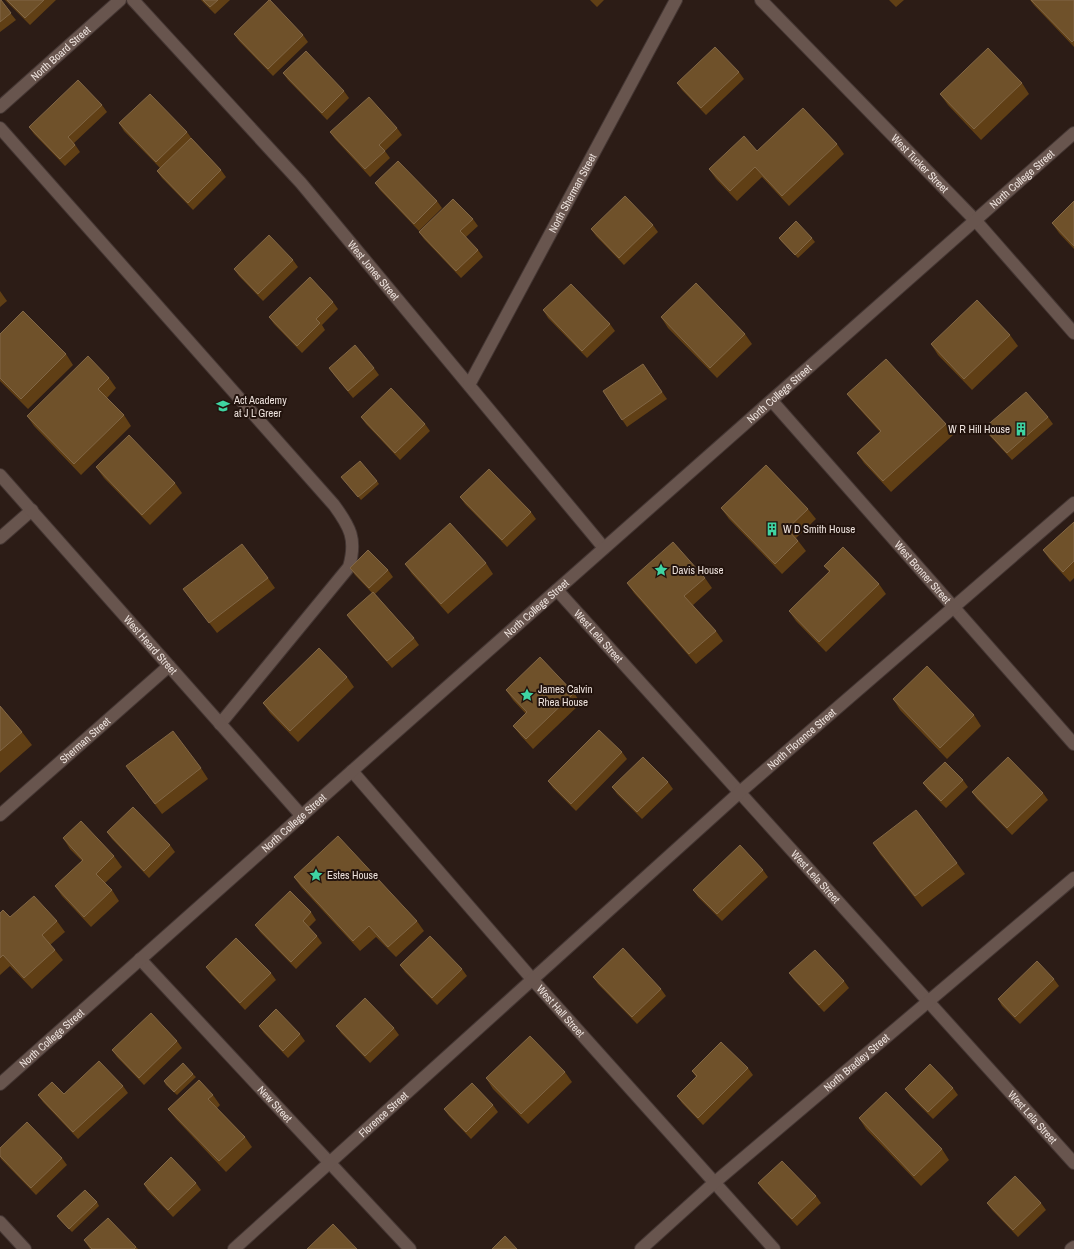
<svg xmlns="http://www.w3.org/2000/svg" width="1074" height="1249" font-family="'Archivo Narrow',sans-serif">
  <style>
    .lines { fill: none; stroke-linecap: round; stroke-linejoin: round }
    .lane-casing { stroke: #443633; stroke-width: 14 }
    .street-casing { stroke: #443633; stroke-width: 14 }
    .lane { stroke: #68554e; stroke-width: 12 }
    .street { stroke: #68554e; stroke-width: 12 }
    .wall { fill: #603f15 }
    .building { fill: #6f512a; stroke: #826746 }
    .labels { text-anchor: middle; stroke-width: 4; stroke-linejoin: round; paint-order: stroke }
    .street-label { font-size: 11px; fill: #ece1dc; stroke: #22130d }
    .poi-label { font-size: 11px; fill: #ece1dc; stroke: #22130d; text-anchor: start }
  </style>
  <rect width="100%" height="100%" fill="#2c1c16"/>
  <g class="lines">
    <g class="lane-casing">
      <path id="lane" d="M0 128 334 505C350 527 357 539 349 567L220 724
        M0 538 32 510"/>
    </g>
    <g class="street-casing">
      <g id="street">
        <path id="s1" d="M133 0 301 183 604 548"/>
        <path id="s2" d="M761 0 976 221 1074 333"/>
        <path id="s3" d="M0 107 120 0"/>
        <path id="s4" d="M469 385 676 0"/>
        <path id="s5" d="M772 401 1074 744"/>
        <path id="s6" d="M0 475 301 815"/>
        <path id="s7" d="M557 590 1074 1163"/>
        <path id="s8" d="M352 771 532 979 774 1249"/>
        <path id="s9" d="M0 815 169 666"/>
        <path id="s10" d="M140 959 410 1249"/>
        <path id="s11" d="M0 1084 352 771 1074 133"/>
        <path d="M0 1222 25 1249"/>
        <path id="s12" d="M234 1249 740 792 1074 503"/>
        <path id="s13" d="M641 1249 714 1183 1074 878"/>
        <path d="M1071 1249 1074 1247"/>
      </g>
    </g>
    <use href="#lane" class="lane"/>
    <use href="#street" class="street"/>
  </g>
  <path class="wall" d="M0 0 16 20 0 32Z
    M5 0H56L30 25Z
    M201 0H230L215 14Z
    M590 0H604L597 7Z
    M889 0H904L896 7Z
    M1030 0H1074V47L1034 5Z
    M234 34 303 35 308 42 273 76 239 41Z
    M739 72 744 79 706 115 682 90 677 83Z
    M283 73 344 91 349 98 327 120 288 80Z
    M1022 83 1029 94 981 140 948 105 940 94Z
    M102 105 107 112 74 143 80 152 65 166 34 134 29 127Z
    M119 123 187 132 192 139 221 170 226 177 193 210 162 178 157 171 160 168 124 131Z
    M397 128 402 135 385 151 390 158 370 177 335 139 330 132Z
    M837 144 844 154 789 206 762 177 737 201 716 179 709 169Z
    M375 183 437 201 442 208 419 231 380 190Z
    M1074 201V249L1059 233 1052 223Z
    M473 219 478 226 466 237 478 250 483 257 461 278 424 239 419 232Z
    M653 225 658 232 624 265 596 236 591 229Z
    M779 238H812L815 242 798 258 781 241Z
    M293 260 298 267 263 301 239 276 234 269Z
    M0 291 7 301 0 307Z
    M333 302 338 309 322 325 325 330 302 353 274 324 269 317Z
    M543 310 610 324 615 331 587 358 548 318Z
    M661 317 745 334 752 344 717 378 668 328Z
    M0 334 66 354 73 365 28 409 0 381Z
    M1010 335 1018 346 972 390 938 355 931 344Z
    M643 364 667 399 627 427 603 391Z
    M329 368H374L379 375 353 398 334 375Z
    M109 378 116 388 107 398 124 415 131 426 81 475 34 426 27 416Z
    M847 394 946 424 953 435 891 492 864 463 857 453 880 432 855 404Z
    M361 417 425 424 430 431 400 460 366 424Z
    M1048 417 1053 424 1012 460 989 435 984 428Z
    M96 467 175 483 182 493 150 525 104 478Z
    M341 477 377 481 379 484 361 500Z
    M460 497 531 512 536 519 507 547 465 504Z
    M721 508 808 509 816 519 796 538 806 551 782 574 729 519Z
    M1074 522V578L1070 582 1050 560 1043 550Z
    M486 563 493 574 448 614 412 574 405 564Z
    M824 566 879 584 886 594 826 652 796 621 789 611 829 572Z
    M350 568 388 570 393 577 375 594 414 638 419 645 392 668 352 622 347 615 372 593 355 575Z
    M268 578 275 588 217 633 183 589Z
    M705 578 712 588 693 605 716 631 723 641 696 664 634 593 627 583Z
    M347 677 354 687 298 742 270 713 263 703Z
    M506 690 574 693 581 703 533 749 521 736 513 726 526 714 513 700Z
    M893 699 974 715 981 726 947 759 900 710Z
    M0 706 22 732 32 745 0 773Z
    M622 752 627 759 576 811 553 788 548 781Z
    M126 766 201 768 208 779 162 814Z
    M963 780 968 787 946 808 928 790 923 783Z
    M668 782 673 789 642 819 617 794 612 787Z
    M972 792 1043 793 1048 800 1012 835 977 799Z
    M107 832 170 845 175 852 149 878 112 839Z
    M63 838 114 856 122 867 105 883 112 890 119 901 91 927 62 896 55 886 82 861 70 849Z
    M873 843 957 863 965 874 922 907 880 854Z
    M763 870 768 877 722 921 698 897 693 890Z
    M294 877 417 921 424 931 396 957 376 937 360 951 301 887Z
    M311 912 316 920 309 927 317 936 322 943 296 969 260 932 255 925Z
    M0 913 10 917 57 921 65 932 50 945 55 950 63 960 32 989 10 966 0 975Z
    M400 965 462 969 467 976 437 1005 405 972Z
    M206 967 271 973 276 980 245 1010 211 974Z
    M789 973 844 981 849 988 824 1012 794 980Z
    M593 977 661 989 666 996 637 1024 598 984Z
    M1054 979 1059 986 1020 1024 1002 1006 998 999Z
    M259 1026 300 1034 305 1041 288 1058 264 1033Z
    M336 1026 394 1028 399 1035 370 1063 341 1033Z
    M177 1041 182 1048 144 1085 117 1057 112 1050Z
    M748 1068 753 1075 703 1125 682 1103 677 1096 696 1077 692 1071Z
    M565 1072 572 1082 528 1124 493 1089 486 1078Z
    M193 1074 196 1077 177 1095 166 1085 164 1081Z
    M123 1086 128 1093 78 1139 43 1102 38 1095 64 1094Z
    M953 1088 958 1095 933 1119 910 1096 905 1089Z
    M213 1095 220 1105 217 1108 245 1137 252 1147 226 1172 176 1119 168 1109Z
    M493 1105 498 1112 471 1139 449 1116 444 1109Z
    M859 1118 942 1149 949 1160 921 1186 866 1129Z
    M0 1148 62 1158 67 1165 36 1195 1 1159 0 1157Z
    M196 1183 201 1190 173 1217 148 1191 144 1184Z
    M758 1183 816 1196 821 1203 797 1226 763 1190Z
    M97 1202 99 1206 72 1232 60 1220 57 1216Z
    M987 1203H1041L1046 1210 1018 1237 992 1210Z
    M84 1240 136 1247 138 1249H90Z"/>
  <path class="building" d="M0 0H1L11 13 0 22Z
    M7 0H44L25 18Z
    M203 0H218L210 7Z
    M269 0H270L303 35 268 69 234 34Z
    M1031 0H1074V40L1072 42Z
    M715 47 739 72 701 108 677 83Z
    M988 48 1022 83 974 129 940 94Z
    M306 51 344 91 322 113 283 73Z
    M78 80 102 105 68 137 75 145 60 159 29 127Z
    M150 94 187 132 156 162 119 123Z
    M369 97 397 128 379 145 385 151 365 169 330 132Z
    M803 108 837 144 782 196 755 167 730 191 709 169 744 136 757 151Z
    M191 138 221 170 188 203 157 171Z
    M398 161 437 201 414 224 375 183Z
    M625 196 653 225 619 258 591 229Z
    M453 199 473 219 460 231 478 250 456 271 419 232Z
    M1074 201V246L1052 223Z
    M796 221 812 238 795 255 779 238Z
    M269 235 293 260 258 294 234 269Z
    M310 277 333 302 316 319 320 323 297 346 269 317Z
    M696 283 745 334 710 368 661 317Z
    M571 284 610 324 582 351 543 310Z
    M977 300 1010 335 964 379 931 344Z
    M23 311 66 354 21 399 0 378V334Z
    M355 345 374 368 348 391 329 368Z
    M88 356 109 378 98 389 124 415 74 464 27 416Z
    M886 359 946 424 883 481 857 453 881 431 847 394Z
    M643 364 662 392 622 420 603 391Z
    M391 388 425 424 395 453 361 417Z
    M1026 392 1048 417 1007 453 984 428Z
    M129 435 175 483 142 515 96 467Z
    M360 461 377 481 358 497 341 477Z
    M766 465 808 509 787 529 798 541 775 564 721 508Z
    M489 469 531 512 502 540 460 497Z
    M1074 522V561L1063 572 1043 550Z
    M450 523 486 563 441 604 405 564Z
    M673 542 705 578 684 596 716 631 689 654 627 583Z
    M242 544 268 578 209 623 183 589Z
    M843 547 879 584 819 642 789 611 830 571 824 566Z
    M368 550 388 570 369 588 350 568Z
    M373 592 414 638 387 661 347 615Z
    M319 648 347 677 290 731 263 703Z
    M540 657 574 693 526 739 513 726 527 712 506 690Z
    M927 666 974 715 940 748 893 699Z
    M0 706 22 732 0 751Z
    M599 730 622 752 571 804 548 781Z
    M173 731 201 768 155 804 126 766Z
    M643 757 668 782 637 812 612 787Z
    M1008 757 1043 793 1007 828 972 792Z
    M945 762 963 780 941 801 923 783Z
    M133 807 170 845 144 871 107 832Z
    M916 810 957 863 915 896 873 843Z
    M81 821 114 856 96 874 112 890 84 917 55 886 83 860 63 838Z
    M338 836 417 921 388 947 369 926 353 941 294 877Z
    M740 845 763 870 717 914 693 890Z
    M290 891 311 912 303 921 317 936 291 962 255 925Z
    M34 896 57 921 42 935 55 950 24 978 3 955 0 958V913L3 910 10 917Z
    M430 936 462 969 432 998 400 965Z
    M236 938 271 973 240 1003 206 967Z
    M623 948 661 989 632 1017 593 977Z
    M815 950 844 981 819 1005 789 973Z
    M1037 961 1054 979 1015 1017 998 999Z
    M365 998 394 1028 365 1056 336 1026Z
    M276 1009 300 1034 283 1051 259 1026Z
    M151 1013 177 1041 139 1078 112 1050Z
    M530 1036 565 1072 521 1114 486 1078Z
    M721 1042 748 1068 698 1118 677 1096 697 1076 692 1071Z
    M99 1061 123 1086 73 1132 38 1095 52 1082 64 1094Z
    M183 1063 193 1074 174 1092 164 1081Z
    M930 1064 953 1088 928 1112 905 1089Z
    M199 1080 213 1095 208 1099 245 1137 219 1161 168 1109Z
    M472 1083 493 1105 466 1132 444 1109Z
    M886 1092 942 1149 914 1176 859 1118Z
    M27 1122 62 1158 31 1188 0 1156V1148Z
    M171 1157 196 1183 168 1210 144 1184Z
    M782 1161 816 1196 792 1219 758 1183Z
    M1015 1176 1041 1203 1013 1230 987 1203Z
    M85 1190 97 1202 69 1229 57 1216Z
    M108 1218 136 1247 134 1249H92L84 1240Z
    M333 1224 357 1249H307Z
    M505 1236 517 1249H492Z"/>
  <defs>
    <g id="school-bare" transform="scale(1.08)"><path d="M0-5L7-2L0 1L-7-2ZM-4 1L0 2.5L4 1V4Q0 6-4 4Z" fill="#3fd4a2" stroke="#22130d" stroke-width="2.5" paint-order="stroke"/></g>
    <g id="building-bare" transform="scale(1.08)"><path d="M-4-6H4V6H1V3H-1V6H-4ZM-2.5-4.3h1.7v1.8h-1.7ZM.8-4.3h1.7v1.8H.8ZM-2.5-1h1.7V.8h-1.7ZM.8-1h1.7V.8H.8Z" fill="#3fd4a2" stroke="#22130d" stroke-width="2.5" paint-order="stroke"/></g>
    <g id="sight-bare" transform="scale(1.08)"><path d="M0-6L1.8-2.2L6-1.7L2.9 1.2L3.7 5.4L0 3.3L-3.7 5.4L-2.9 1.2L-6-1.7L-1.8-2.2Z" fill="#3fd4a2" stroke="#22130d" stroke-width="2.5" paint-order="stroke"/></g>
  </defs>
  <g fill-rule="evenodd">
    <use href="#school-bare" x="223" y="406"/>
    <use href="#building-bare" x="1021" y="429"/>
    <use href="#building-bare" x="772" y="529"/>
    <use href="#sight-bare" x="661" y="570"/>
    <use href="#sight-bare" x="527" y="695"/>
    <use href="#sight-bare" x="316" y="875"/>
  </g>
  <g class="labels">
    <g class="street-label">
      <text dy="4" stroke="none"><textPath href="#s3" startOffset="81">North Board Street</textPath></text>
      <text dy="4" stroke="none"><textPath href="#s2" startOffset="228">West Tucker Street</textPath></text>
      <text dy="4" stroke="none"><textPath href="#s11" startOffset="1365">North College Street</textPath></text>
      <text dy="4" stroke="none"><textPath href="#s4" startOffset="218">North Sherman Street</textPath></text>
      <text dy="4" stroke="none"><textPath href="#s1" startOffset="362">West Jones Street</textPath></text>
      <text dy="4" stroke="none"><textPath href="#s11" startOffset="1041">North College Street</textPath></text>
      <text dy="4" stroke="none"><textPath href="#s5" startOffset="228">West Bonner Street</textPath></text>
      <text dy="4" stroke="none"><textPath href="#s11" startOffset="717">North College Street</textPath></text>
      <text dy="4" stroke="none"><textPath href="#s7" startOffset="62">West Lela Street</textPath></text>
      <text dy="4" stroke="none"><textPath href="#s6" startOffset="227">West Heard Street</textPath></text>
      <text dy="4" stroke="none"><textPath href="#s12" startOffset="763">North Florence Street</textPath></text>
      <text dy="4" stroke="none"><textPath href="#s9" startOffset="113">Sherman Street</textPath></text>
      <text dy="4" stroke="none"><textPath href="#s11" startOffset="393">North College Street</textPath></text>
      <text dy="4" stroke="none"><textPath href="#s7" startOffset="386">West Lela Street</textPath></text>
      <text dy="4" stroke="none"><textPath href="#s8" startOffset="318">West Hall Street</textPath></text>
      <text dy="4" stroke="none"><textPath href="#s11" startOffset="69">North College Street</textPath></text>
      <text dy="4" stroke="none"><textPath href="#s13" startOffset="285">North Bradley Street</textPath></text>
      <text dy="4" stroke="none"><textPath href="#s10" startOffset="198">New Street</textPath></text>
      <text dy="4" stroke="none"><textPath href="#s12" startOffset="201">Florence Street</textPath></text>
      <text dy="4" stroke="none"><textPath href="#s7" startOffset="710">West Lela Street</textPath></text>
    </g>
    <g class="poi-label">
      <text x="234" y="404">Act Academy<tspan x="234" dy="13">at J L Greer</tspan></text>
      <text x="1010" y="433" text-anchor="end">W R Hill House</text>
      <text x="783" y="533">W D Smith House</text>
      <text x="672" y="574">Davis House</text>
      <text x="538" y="693">James Calvin<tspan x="538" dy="13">Rhea House</tspan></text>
      <text x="327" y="879">Estes House</text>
    </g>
  </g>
</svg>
